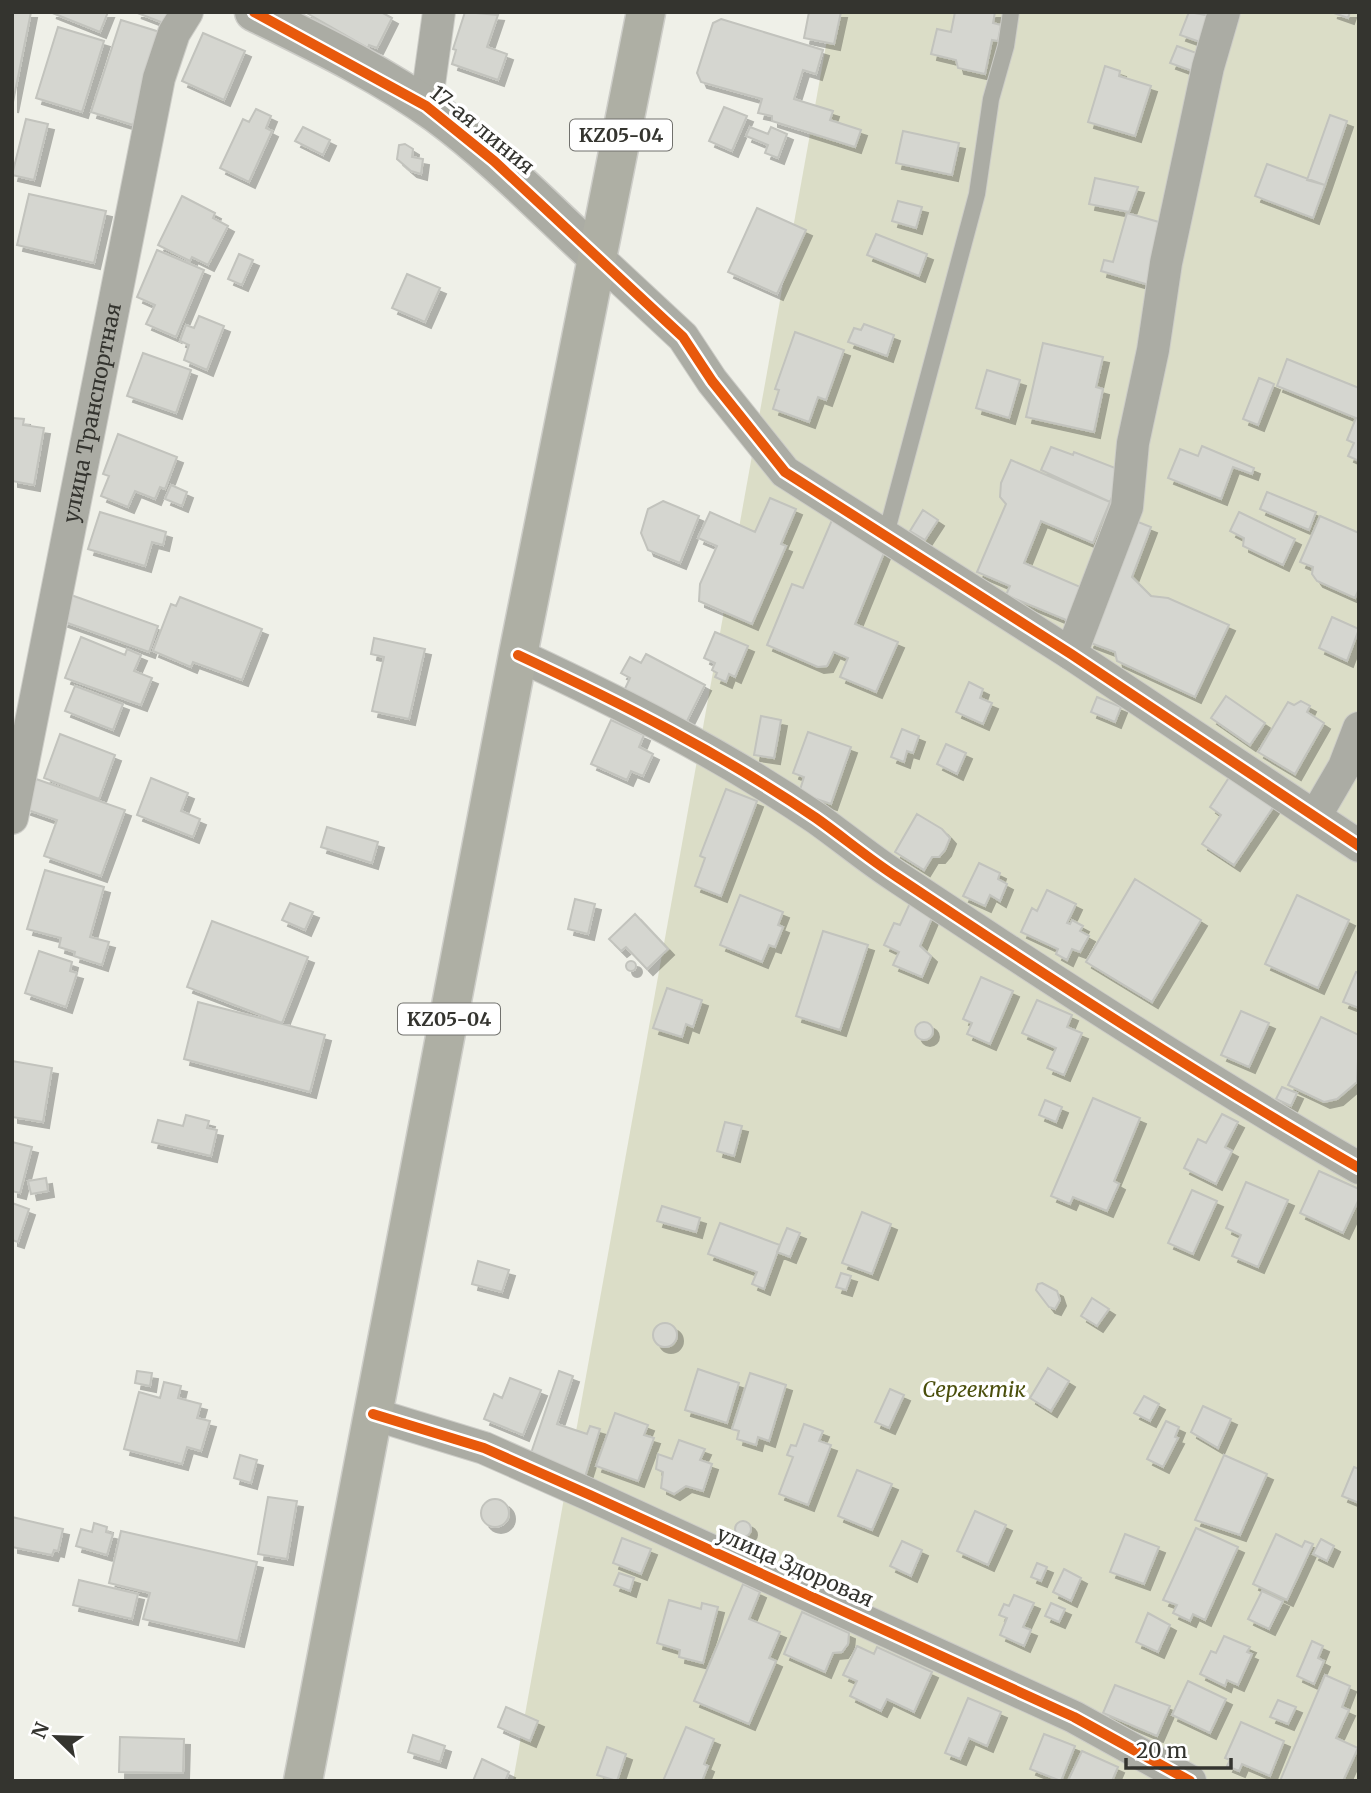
<svg xmlns="http://www.w3.org/2000/svg" width="1371" height="1793" font-family="Merriweather,serif">
  <style>
    .green { fill: #dbddc7 }
    .building { fill: #d5d6d0; stroke: #c2c3bd; stroke-width: 2; filter: url(#shadow) }
    .lines { fill: none; stroke-linecap: round; stroke-linejoin: round }
    .service-casing { stroke: #cdcdc8; stroke-width: 18 }
    .minor-casing { stroke: #cdcdc8; stroke-width: 34 }
    .tertiary-casing { stroke: #cdcdc8; stroke-width: 41 }
    .primary-casing { stroke: #cdcdc8; stroke-width: 41 }
    .service { stroke: #abaca4; stroke-width: 16 }
    .minor { stroke: #abaca4; stroke-width: 32 }
    .tertiary { stroke: #abaca4; stroke-width: 38 }
    .primary { stroke: #aeafa4; stroke-width: 38 }
    .cycleway-casing { stroke: #fff; stroke-width: 15 }
    .cycleway { stroke: #e8590c; stroke-width: 10 }
    .labels { text-anchor: middle; stroke-width: 7; stroke-linejoin: round; paint-order: stroke }
    .shield { fill: #fff; stroke: #71716d; stroke-width: 2 }
    .shield-label { font-size: 19px; font-weight: bold; fill: #34342f }
    .street-label { font-size: 21px; fill: #34342f; stroke: #fff }
    .park-label { font-size: 21px; font-style: italic; fill: #4a4e0b; stroke: #fff }
  </style>
  <defs>
    <filter id="shadow"><feDropShadow dx="6" dy="6" stdDeviation="0" flood-color="#0004"/></filter>
  </defs>
  <rect width="100%" height="100%" fill="#eff0e8"/>
  <path class="green" d="M832 12H1359V1781H513Z"/>
  <path class="building" d="M12 12H31L12 107Z
    M50 12H108L100 32Z
    M135 12H170L166 24Z
    M305 12H381L392 18 377 48 369 45 368 48Z
    M465 12 498 15 487 47 507 54 498 80 452 64 456 50 453 49Z
    M809 12H841L834 44 804 38Z
    M955 12H995L993 23 1001 25 998 41 992 40 985 74 958 68 956 60 931 54 937 29 951 32Z
    M1189 12 1211 16 1200 42 1180 35Z
    M1331 12H1350L1348 18Z
    M721 19 823 50 816 74 803 70 794 99 833 111 830 120 861 130 855 147 772 121V116L758 113 762 99 701 82 697 73 713 23Z
    M121 20 163 33 133 125 91 112Z
    M58 27 104 41 82 112 36 98Z
    M203 33 245 51 224 100 182 81Z
    M1177 46 1202 55 1195 72 1170 63Z
    M1105 66 1120 71 1119 76 1151 86 1135 136 1088 122Z
    M724 107 747 116 732 151 709 141Z
    M256 109 271 116 266 128 272 131 249 182 220 168 243 119 249 122Z
    M1330 115 1347 121 1325 185 1307 180Z
    M26 119 48 124 34 180 12 175Z
    M303 127 330 140 323 155 295 141Z
    M750 127 768 134 771 127 787 134 778 158 765 153 768 145 746 136Z
    M903 131 959 143 952 175 896 163Z
    M405 144 413 149 412 157 423 159 421 174 411 171 397 159 399 145Z
    M1267 164 1325 185 1313 218 1255 196Z
    M1095 178 1138 187 1129 212 1089 204Z
    M29 194 106 211 94 263 17 245Z
    M182 196 215 213 213 218 228 226 208 265 192 257 190 261 158 245Z
    M898 201 922 207 916 228 892 221Z
    M757 208 806 230 777 294 728 272Z
    M1127 213 1166 224 1149 285 1101 271 1104 260 1113 262Z
    M876 234 927 254 919 276 867 255Z
    M157 250 204 270 176 337 146 324 155 305 137 297Z
    M239 254 253 260 242 285 228 279Z
    M407 274 440 288 425 322 392 308Z
    M199 316 224 326 207 370 184 360 189 345 180 341 186 325 194 328Z
    M864 324 894 335 887 356 848 342 854 328 861 330Z
    M795 332 844 350 826 400 818 397 809 422 773 409 779 390 775 389Z
    M1043 343 1103 357 1096 387 1103 389 1094 432 1026 417Z
    M143 353 191 370 176 413 127 396Z
    M1287 359 1359 388V461L1348 456 1354 443 1347 440 1356 418 1277 386Z
    M987 370 1020 380 1009 418 976 408Z
    M1259 378 1274 384 1258 425 1243 419Z
    M12 418 24 419 23 425 44 428 34 485 12 481Z
    M118 434 177 457 165 489 160 487 155 499 135 491 128 507 101 496 109 476 103 474Z
    M1202 446 1254 468 1252 474 1233 467 1221 499 1168 478 1180 449 1198 456Z
    M1051 447 1073 455 1074 452 1123 471 1110 502 1041 470Z
    M1011 460 1110 502 1093 543 1041 521 1024 563 1085 589 1071 622 1006 595 1010 586 977 572 1006 504 1000 497 1001 483Z
    M171 485 187 492 182 506 165 499Z
    M1267 492 1316 512 1309 530 1260 509Z
    M770 498 796 509 781 544 786 546 752 624 699 601 700 584 717 546 698 538 710 512 755 532Z
    M663 501 699 516 680 563 648 550 641 533 648 509Z
    M923 510 938 520 925 540 910 531Z
    M100 512 166 532 163 545 152 542 145 566 88 549Z
    M1239 512 1295 539 1283 565 1243 546 1244 538 1230 531Z
    M1320 516 1359 533V589L1355 598 1317 581 1312 574 1313 567 1300 562Z
    M832 520 888 543 855 624 898 642 876 692 840 677 848 658 834 652 827 666 818 667 767 645 792 584 803 588Z
    M1133 520 1151 527 1132 577 1151 596 1168 598 1229 625 1195 697 1117 661 1115 652 1088 642Z
    M71 595 158 626 149 652 62 621Z
    M180 597 262 629 242 680 193 662 191 667 153 651 171 604 176 606Z
    M1332 617 1359 629 1347 661 1319 648Z
    M715 632 748 646 735 677 729 674 726 682 715 677 717 673 712 670 715 663 704 658Z
    M81 637 125 655 127 649 141 655 134 671 152 678 141 705 65 678Z
    M374 638 425 649 409 719 372 711 384 657 371 654Z
    M646 654 705 685 685 725 623 693 630 678 621 673 630 657 641 663Z
    M969 682 983 689 980 698 992 703 983 724 956 712Z
    M75 686 123 704 113 730 65 711Z
    M1226 696 1265 723 1250 745 1211 718Z
    M1097 697 1121 707 1115 722 1091 712Z
    M1301 701 1310 706 1307 712 1324 723 1295 774 1258 752 1288 702 1294 705Z
    M761 716 781 720 774 758 754 755Z
    M611 720 644 735 639 747 653 754 643 776 631 771 627 780 591 764Z
    M902 729 919 736 913 753 907 751 904 762 891 757Z
    M808 732 851 747 831 804 799 793 804 777 793 773Z
    M60 734 115 755 99 799 44 778Z
    M946 744 966 753 957 774 937 764Z
    M1230 776 1274 806 1234 865 1202 844 1221 815 1210 807Z
    M151 778 188 793 181 811 200 819 193 837 137 815Z
    M36 779 125 810 101 876 44 856 57 820 25 809Z
    M726 789 757 801 721 896 695 886 705 858 700 856Z
    M917 814 942 829 950 838 945 850 939 857H932L924 870 895 852Z
    M327 827 378 842 372 863 321 847Z
    M979 863 1000 873 998 879 1007 884 1000 901 990 895 985 906 963 896Z
    M45 870 104 887 90 937 109 942 102 965 74 956 75 952 59 947 61 938 27 929Z
    M1135 879 1201 920 1152 1002 1086 962Z
    M1047 890 1076 904 1067 923 1070 924 1072 920 1083 926 1080 931 1089 936 1080 952 1072 949 1067 960 1056 954 1058 949 1021 932 1032 908 1037 911Z
    M740 895 783 912 778 925 783 927 775 947 769 945 762 962 720 945Z
    M1297 895 1349 920 1318 988 1265 964Z
    M575 899 595 904 588 934 568 929Z
    M290 903 313 912 305 930 282 920Z
    M910 903 934 913 920 946 931 956 922 977 893 965 899 952 884 945 894 923 900 925Z
    M635 914 668 949 647 969 626 947 621 951 609 939Z
    M212 921 308 957 282 1023 187 987Z
    M823 931 868 945 840 1030 796 1016Z
    M39 951 72 962 70 971 77 973 66 1007 25 993Z
    M626 966a5 5 0 1 1 10 0a5 5 0 1 1-10 0Z
    M1356 972 1359 973V1008L1343 1002Z
    M981 977 1013 991 990 1044 967 1034 972 1023 963 1019Z
    M667 988 702 1000 693 1027 686 1024 682 1037 653 1028Z
    M1037 1000 1072 1015 1067 1027 1082 1033 1064 1075 1047 1068 1056 1048 1022 1033Z
    M198 1002 325 1035 310 1092 184 1059Z
    M1241 1011 1269 1023 1249 1067 1221 1055Z
    M1321 1017 1359 1035 1357 1082 1337 1099 1324 1102 1288 1085Z
    M915 1031a9 9 0 1 1 18 0a9 9 0 1 1-18 0Z
    M12 1061 52 1068 43 1122 12 1117Z
    M1282 1087 1297 1093 1291 1106 1276 1099Z
    M1093 1098 1140 1118 1114 1181 1119 1184 1107 1211 1073 1197 1070 1204 1051 1196Z
    M1045 1100 1062 1107 1056 1122 1039 1115Z
    M1222 1114 1238 1122 1225 1147 1232 1151 1216 1184 1184 1168 1198 1139 1206 1143Z
    M186 1115 209 1121 207 1128 217 1130 211 1156 152 1142 158 1120 183 1126Z
    M725 1122 742 1126 734 1156 717 1151Z
    M12 1142 32 1147 20 1193 12 1191Z
    M1319 1171 1359 1189V1199L1343 1233 1300 1213Z
    M46 1178 48 1191 31 1194 28 1181Z
    M1246 1182 1288 1200 1258 1267 1232 1256 1241 1235 1226 1228Z
    M1192 1190 1217 1201 1193 1254 1168 1243Z
    M12 1203 29 1209 18 1242 12 1240Z
    M662 1206 700 1218 696 1232 657 1221Z
    M862 1212 891 1224 872 1274 842 1263Z
    M720 1223 780 1245 764 1289 752 1284 757 1272 708 1254Z
    M787 1228 800 1233 790 1257 777 1252Z
    M478 1261 509 1270 502 1292 472 1284Z
    M841 1273 851 1276 846 1290 836 1287Z
    M1042 1283 1057 1291 1060 1300 1055 1309 1049 1307 1036 1290 1038 1284Z
    M1092 1298 1109 1309 1097 1326 1081 1316Z
    M653 1335a12 12 0 1 1 24 0a12 12 0 1 1-24 0Z
    M1048 1368 1069 1381 1051 1411 1030 1398Z
    M698 1369 739 1383 727 1423 685 1410Z
    M137 1371 152 1373 150 1386 135 1383Z
    M559 1371 573 1376 557 1424 587 1434 590 1426 600 1429 584 1480 528 1462Z
    M750 1373 786 1385 769 1441 758 1437 756 1445 737 1439 739 1431 732 1429Z
    M510 1378 541 1390 523 1435 484 1419 494 1394 502 1398Z
    M164 1382 181 1386 178 1398 201 1404 197 1418 210 1421 201 1451 187 1447 182 1464 124 1449 139 1392 160 1398Z
    M890 1389 904 1395 889 1428 875 1422Z
    M1144 1396 1159 1404 1150 1421 1134 1413Z
    M1203 1406 1231 1419 1218 1448 1191 1432Z
    M615 1413 648 1425 644 1435 654 1438 638 1481 596 1466Z
    M1166 1421 1179 1427 1175 1437 1178 1438 1163 1467 1147 1459Z
    M804 1424 823 1431 819 1441 831 1445 808 1505 779 1494 793 1457 787 1455 791 1445 796 1446Z
    M679 1440 705 1449 700 1460 712 1464 703 1491 686 1486 674 1494 661 1488 663 1472 656 1469 658 1454 672 1459Z
    M240 1455 257 1460 251 1483 234 1478Z
    M1224 1455 1267 1474 1240 1535 1195 1520Z
    M1354 1467 1359 1469V1503L1342 1496Z
    M857 1470 892 1484 872 1530 838 1516Z
    M268 1497 297 1501 287 1559 258 1554Z
    M481 1513a14 14 0 1 1 28 0a14 14 0 1 1-28 0Z
    M975 1511 1006 1525 988 1565 957 1551Z
    M12 1517 63 1529 58 1551 54 1550 52 1555 12 1547Z
    M735 1529a8 8 0 1 1 16 0a8 8 0 1 1-16 0Z
    M94 1523 107 1527 106 1532 113 1534 107 1555 76 1546 81 1529 92 1532Z
    M1196 1528 1238 1547 1205 1620 1193 1614 1190 1621 1173 1613 1177 1605 1163 1600Z
    M121 1531 257 1562 238 1641 143 1619 150 1593 109 1583Z
    M1125 1534 1159 1547 1144 1584 1110 1572Z
    M1276 1534 1302 1547 1305 1541 1313 1544 1287 1600 1253 1584Z
    M622 1538 651 1549 641 1574 613 1563Z
    M1321 1539 1334 1546 1327 1561 1313 1554Z
    M902 1541 922 1550 911 1576 890 1566Z
    M1037 1563 1047 1567 1041 1581 1031 1577Z
    M1064 1569 1081 1578 1071 1601 1053 1592Z
    M619 1573 634 1578 630 1591 614 1585Z
    M79 1580 138 1594 132 1619 73 1605Z
    M743 1584 760 1592 749 1619 780 1632 769 1658 776 1661 749 1724 694 1701Z
    M1262 1591 1283 1601 1269 1629 1248 1619Z
    M1014 1595 1034 1603 1023 1627 1031 1630 1024 1646 1000 1635 1007 1618 999 1615 1004 1604 1009 1606Z
    M669 1600 701 1609 702 1603 718 1607 703 1663 679 1657 680 1650 657 1643Z
    M1051 1603 1065 1609 1059 1622 1045 1616Z
    M802 1612 849 1633 848 1644 842 1652 833 1653 825 1672 784 1654Z
    M1148 1613 1170 1625 1158 1652 1136 1642Z
    M1224 1636 1250 1647 1247 1652 1252 1654 1238 1685 1227 1680 1225 1686 1200 1674 1211 1651 1216 1653Z
    M1312 1641 1323 1646 1318 1658 1324 1661 1314 1684 1297 1676Z
    M857 1646 874 1654 877 1647 932 1672 914 1712 887 1699 881 1711 850 1696 857 1681 843 1675Z
    M1325 1675 1350 1686 1342 1707 1349 1710 1336 1738 1358 1748 1343 1781H1280Z
    M1188 1681 1226 1699 1210 1733 1172 1715Z
    M1115 1685 1170 1706 1157 1736 1103 1713Z
    M968 1698 1001 1712 987 1746 969 1738 960 1759 945 1753Z
    M1278 1700 1296 1707 1288 1724 1270 1717Z
    M506 1707 538 1721 530 1741 498 1727Z
    M1241 1722 1284 1741 1270 1776 1242 1764 1239 1771 1227 1766 1230 1760 1225 1758Z
    M686 1727 714 1739 704 1764 708 1766 702 1781H663Z
    M1044 1734 1075 1746 1061 1781 1030 1769Z
    M413 1735 445 1746 440 1762 408 1752Z
    M120 1737 184 1739 183 1773 119 1772Z
    M607 1747 626 1754 617 1781 597 1775Z
    M1082 1751 1118 1767 1112 1781H1068Z
    M482 1759 509 1772 505 1781H473Z"/>
  <g class="lines">
    <g class="service-casing">
      <path id="service" d="M885 538 977 194 991 99 1006 46 1011 12"/>
    </g>
    <g class="minor-casing">
      <g id="minor">
        <path d="M426 106 439 12"/>
        <path d="M597 257 683 337 712 381 785 472 1071 654 1359 846"/>
        <path d="M1071 654 1127 507 1133 443 1153 350 1166 263 1208 67 1224 12"/>
        <path d="M518 655C621 703 722 754 816 818 843 837 869 859 897 877 1049 978 1201 1077 1359 1168"/>
        <path d="M1316 815 1344 767 1359 728"/>
        <path id="s1" d="M12 818 159 78 174 33 187 12"/>
        <path d="M373 1414 484 1448 590 1495 1074 1717 1190 1781"/>
      </g>
    </g>
    <g class="tertiary-casing">
      <path id="tertiary" d="M254 12C315 42 382 74 437 114 494 156 545 209 597 257"/>
    </g>
    <g class="primary-casing">
      <path id="primary" d="M303 1781 518 655 646 12"/>
    </g>
    <use href="#service" class="service"/>
    <use href="#minor" class="minor"/>
    <use href="#tertiary" class="tertiary"/>
    <use href="#primary" class="primary"/>
    <g class="cycleway-casing">
      <path id="cycleway" d="M254 12 426 106 494 161 683 337 712 381 785 472 1071 654 1359 846
        M518 655C621 703 722 754 816 818 843 837 869 859 897 877 1049 978 1201 1077 1359 1168
        M373 1414 484 1448 590 1495 1074 1717 1190 1781"/>
    </g>
    <use href="#cycleway" class="cycleway"/>
  </g>
  <g class="labels">
    <g class="shield">
      <rect x="570" y="119.5" width="102" height="31" rx="5"/>
      <rect x="398" y="1003.5" width="102" height="31" rx="5"/>
    </g>
    <g class="shield-label">
      <text x="621" y="142">KZ05-04</text>
      <text x="449" y="1026">KZ05-04</text>
    </g>
    <g class="street-label">
      <text transform="translate(482 130) rotate(39)" y="7">17-ая линия</text>
      <text dy="7" stroke="none"><textPath href="#s1" startOffset="413">улица Транспортная</textPath></text>
      <text transform="translate(795 1567) rotate(24)" y="7">улица Здоровая</text>
    </g>
    <g class="park-label">
      <text x="974" y="1397">Сергектік</text>
    </g>
  </g>
  <rect width="1371" height="1793" fill="none" stroke="#34342f" stroke-width="28"/>
  <g transform="translate(56 1737) rotate(293)" stroke="#ffffff" stroke-width="5" paint-order="stroke">
  <path d="M0-5L12 26L0 18L-12 26Z" fill="#34342f"/>
  <text y="-10" font-size="19" font-weight="bold" text-anchor="middle" fill="#34342f">N</text>
  </g>
  <path d="M1126 1758v10h105v-10" fill="none" stroke="#34342f" stroke-width="3.5"/>
  <text x="1136" y="1758" font-size="21" fill="#34342f" stroke="#ffffff" stroke-width="5" paint-order="stroke">20 m</text>
</svg>
